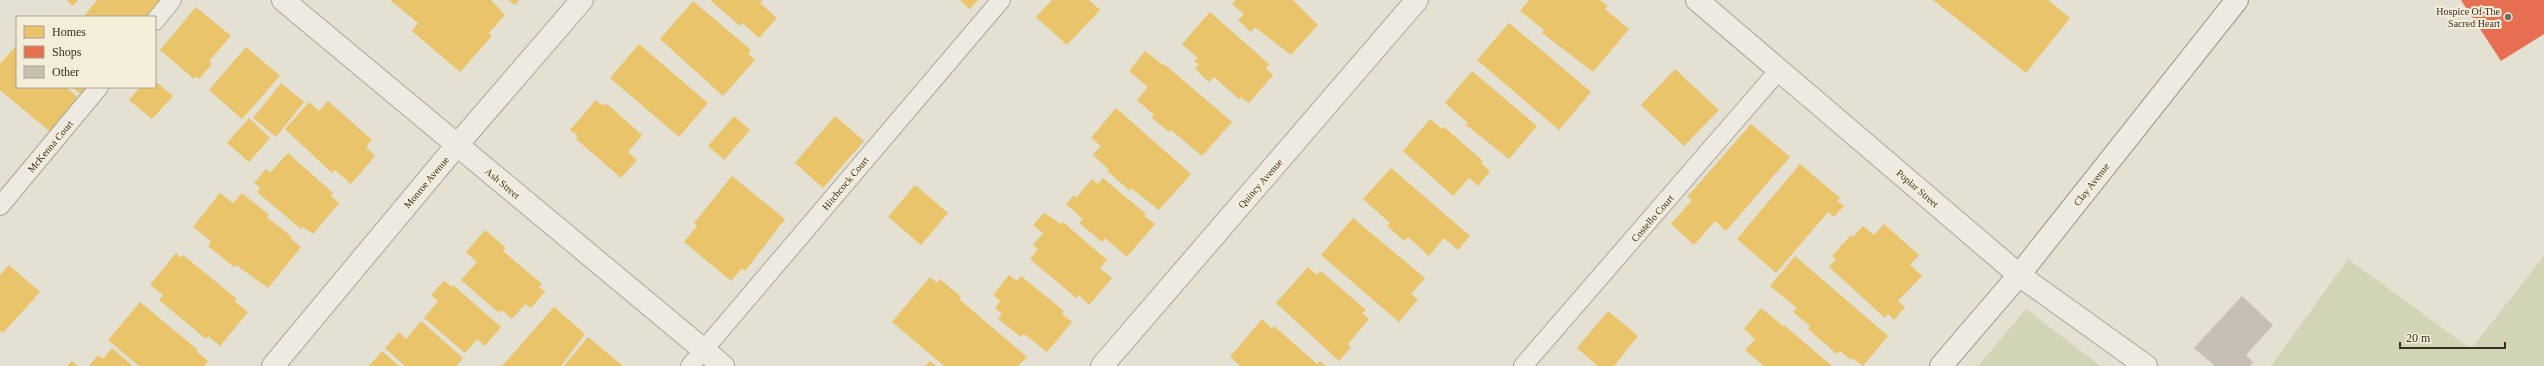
<svg xmlns="http://www.w3.org/2000/svg" width="2544" height="366" font-family="Georgia,serif">
  <style>
    .green { fill: #d2d4b6 }
    .homes { fill: #e9c46a }
    .shops { fill: #e76f51 }
    .building { fill: #c8bfb3 }
    .lines { fill: none; stroke-linecap: round; stroke-linejoin: round }
    .service-casing { stroke: #aaa59a; stroke-width: 20 }
    .minor-casing { stroke: #aaa59a; stroke-width: 24 }
    .tertiary-casing { stroke: #aaa59a; stroke-width: 24 }
    .secondary-casing { stroke: #9a958a; stroke-width: 24 }
    .service { stroke: #edeae2; stroke-width: 18 }
    .minor { stroke: #edeae2; stroke-width: 22 }
    .tertiary { stroke: #edeae2; stroke-width: 22 }
    .secondary { stroke: #edeae2; stroke-width: 22 }
    .poi-dot { fill: #756c60; stroke: #f4edd9; stroke-width: 1.5 }
    .labels { text-anchor: middle; stroke-width: 4; stroke-linejoin: round; paint-order: stroke }
    .poi-label { font-size: 10px; fill: #392e22; stroke: #f4edd9; text-anchor: end }
    .street-label { font-size: 10px; fill: #392e22; stroke: #f4edd9 }
  </style>
  <rect width="100%" height="100%" fill="#e4e0d2"/>
  <path class="green" d="M2544 256V366H2271L2348 259 2471 349Z
    M2026 309 2100 366H1978Z"/>
  <path class="homes" d="M66 0H78L73 6Z
    M97 0H163L148 17H83Z
    M390 0H491L505 15 489 33 492 36 460 72 412 31 418 23Z
    M508 0H519L515 5Z
    M710 0H763L760 3 777 18 759 38 742 23 740 26Z
    M960 0H978L970 9Z
    M1052 0H1089L1100 10 1067 45 1036 17Z
    M1235 0H1293L1318 25 1291 55 1255 27 1251 32 1238 20 1244 14 1232 4Z
    M1529 0H1600L1608 6 1605 9 1629 29 1593 72 1542 33 1544 30 1520 11Z
    M1933 0H2048L2070 18 2026 73Z
    M693 1 751 50 748 54 755 60 723 96 660 39Z
    M196 7 231 36 209 61 212 64 199 79 196 76 194 79 160 50Z
    M1210 12 1269 64 1266 68 1273 75 1249 103 1241 97 1239 99 1214 77 1209 82 1195 69 1199 65 1194 61 1198 58 1182 44Z
    M1509 23 1591 92 1559 130 1477 60Z
    M639 44 708 103 679 137 610 78Z
    M15 47 17 48V87H66L82 101 54 135 0 90V64Z
    M246 47 280 76 242 119 209 90Z
    M1145 51 1163 65 1164 64 1232 122 1202 156 1171 130 1169 132 1152 118 1154 115 1137 100 1148 87 1129 71Z
    M1675 69 1719 110 1684 146 1641 105Z
    M1472 71 1537 126 1509 159 1466 125 1468 123 1445 103Z
    M155 81 173 96 152 119 129 100 140 87H155Z
    M281 83 304 102 276 137 253 118Z
    M72 87H94L85 98Z
    M596 100 603 106 606 103 642 135 628 152 637 160 621 178 576 139 578 136 570 130Z
    M328 101 372 140 366 147 375 156 351 184 335 170 332 173 285 129 309 102 319 111Z
    M1116 108 1191 174 1159 210 1131 188 1130 191 1107 171 1109 170 1093 155 1101 146 1091 138Z
    M734 116 750 130 724 160 708 146Z
    M835 116 864 141 823 188 795 163Z
    M249 118 270 138 249 162 227 143Z
    M1430 119 1442 129 1444 127 1483 161 1481 163 1490 171 1478 186 1469 178 1453 196 1403 151Z
    M1751 124 1790 157 1726 231 1715 221 1694 245 1671 224 1692 200 1687 197Z
    M288 153 333 193 331 196 339 203 313 234 303 227 301 229 257 192 260 188 254 183 266 169 270 173Z
    M1800 164 1840 198 1837 201 1844 206 1834 217 1828 212 1776 273 1737 239Z
    M1391 168 1470 236 1458 250 1444 238 1429 256 1408 237 1404 241 1387 226 1390 223 1363 199Z
    M732 176 785 219 745 271 742 268 731 281 684 242 697 226 694 223Z
    M1103 178 1146 214 1144 216 1155 224 1127 257 1105 238 1102 242 1079 223 1083 219 1066 204 1074 195 1076 198 1092 179 1098 184Z
    M915 185 948 213 921 245 888 217Z
    M220 193 233 203 242 193 269 215 267 217 292 237 291 239 301 247 268 288 236 265 234 267 208 246 211 241 193 227Z
    M1044 213 1061 224 1063 222 1107 260 1100 268 1112 278 1089 305 1079 295 1076 298 1030 259 1038 249 1033 245 1043 233 1033 225Z
    M1353 218 1425 278 1411 294 1418 299 1399 322 1321 255Z
    M1884 224 1919 255 1910 265 1922 276 1898 301 1905 307 1894 320 1888 314 1885 318 1829 267 1836 259 1832 256 1851 235 1853 237 1863 226 1874 235Z
    M485 230 506 248 503 251 542 284 539 287 545 292 531 308 525 304 512 319 502 310 499 313 461 280 477 262 466 252Z
    M176 253 181 258 183 255 237 299 235 302 248 312 220 346 208 336 206 339 159 300 163 295 150 285Z
    M1795 256 1888 336 1863 366 1852 358 1851 360 1840 351 1837 354 1808 329 1810 326 1793 312 1797 308 1770 286Z
    M9 265 40 292 3 333 0 330V275Z
    M1308 267 1317 275 1321 271 1366 310 1362 313 1369 319 1348 344 1351 347 1339 361 1276 303Z
    M1009 275 1017 281 1021 276 1064 311 1062 314 1072 322 1047 352 1024 334 1021 337 998 319 1002 314 995 308 1000 301 993 295Z
    M930 277 937 283 940 279 961 297 959 299 1027 357 1018 366H944L892 322Z
    M444 281 452 287 453 285 501 327 485 346 477 339 465 353 424 318 438 301 431 295Z
    M140 302 198 350 196 351 208 361 204 366H139L108 340Z
    M554 307 585 334 561 366H502Z
    M1761 308 1783 326 1784 325 1832 366H1764L1745 350 1755 339 1744 329Z
    M1608 311 1638 336 1614 366H1598L1577 348Z
    M1262 319 1272 329 1274 326 1317 364 1320 361 1326 366H1240L1230 357Z
    M421 321 463 358 457 366H405L385 348 399 332 406 339Z
    M588 337 623 366H564Z
    M112 348 133 366H89L98 355 103 359Z
    M382 351 399 366H369Z
    M72 361 78 366H67Z
    M930 361 936 366H925Z"/>
  <path class="shops" d="M2461 0H2544V34L2501 61Z"/>
  <path class="building" d="M2242 296 2273 325 2246 355 2253 362 2250 366H2215L2194 348Z"/>
  <g class="lines">
    <g class="service-casing">
      <path id="service" d="M155 21 172 0
        M0 206 99 87
        M690 366 1001 0
        M1523 366 1780 69"/>
    </g>
    <g class="minor-casing">
      <path id="minor" d="M1697 0 2019 275 2146 366
        M273 366 457 145 582 0
        M1102 366 1417 0"/>
    </g>
    <g class="tertiary-casing">
      <path id="tertiary" d="M283 0 723 366"/>
    </g>
    <g class="secondary-casing">
      <path id="secondary" d="M1941 366 2019 275 2237 0"/>
    </g>
    <use href="#service" class="service"/>
    <use href="#minor" class="minor"/>
    <use href="#tertiary" class="tertiary"/>
    <use href="#secondary" class="secondary"/>
  </g>
  <circle class="poi-dot" cx="2508" cy="17" r="4"/>
  <g class="labels">
    <g class="poi-label">
      <text x="2500" y="15">Hospice Of The<tspan x="2500" dy="12">Sacred Heart</tspan></text>
    </g>
    <g class="street-label">
      <text transform="translate(50 146) rotate(-50)" y="4">McKenna Court</text>
      <text transform="translate(426 182) rotate(-50)" y="4">Monroe Avenue</text>
      <text transform="translate(503 183) rotate(40)" y="4">Ash Street</text>
      <text transform="translate(845 183) rotate(-50)" y="4">Hitchcock Court</text>
      <text transform="translate(1260 183) rotate(-49)" y="4">Quincy Avenue</text>
      <text transform="translate(2091 184) rotate(-52)" y="4">Clay Avenue</text>
      <text transform="translate(1918 188) rotate(41)" y="4">Poplar Street</text>
      <text transform="translate(1652 218) rotate(-49)" y="4">Costello Court</text>
    </g>
  </g>
  <rect x="16" y="16" width="140" height="72" fill="#f4edd9" stroke="#a9a190"/>
  <rect x="24" y="26" width="20" height="12" fill="#e9c46a" stroke="#a9a190"/>
  <text x="52" y="36" font-size="12" fill="#392e22">Homes</text>
  <rect x="24" y="46" width="20" height="12" fill="#e76f51" stroke="#a9a190"/>
  <text x="52" y="56" font-size="12" fill="#392e22">Shops</text>
  <rect x="24" y="66" width="20" height="12" fill="#c8bfb3" stroke="#a9a190"/>
  <text x="52" y="76" font-size="12" fill="#392e22">Other</text>
  <path d="M2400 342v6h105v-6" fill="none" stroke="#392e22" stroke-width="2"/>
  <text x="2406" y="342" font-size="12" fill="#392e22" stroke="#f4edd9" stroke-width="3" paint-order="stroke">20 m</text>
</svg>
